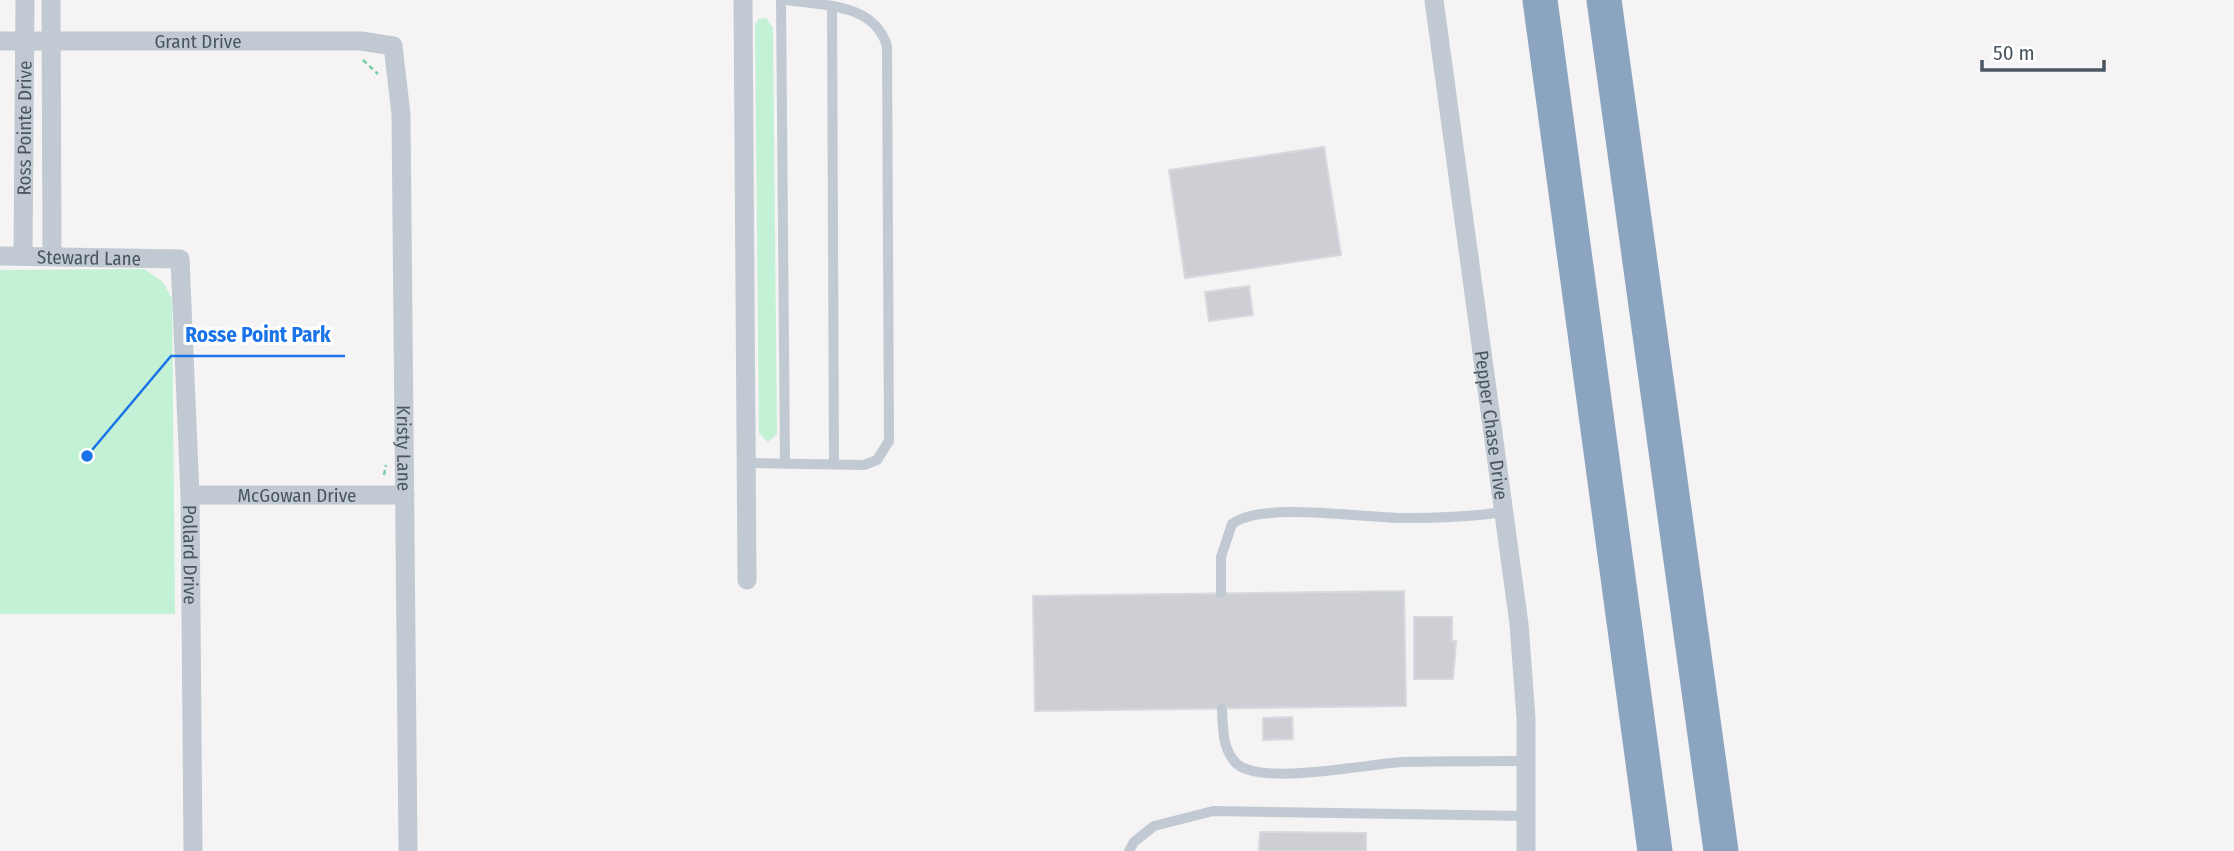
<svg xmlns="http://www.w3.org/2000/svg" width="2234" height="851" font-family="'Fira Sans Condensed',sans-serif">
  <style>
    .green { fill: #c3f1d5 }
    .building { fill: #cdcfd5; stroke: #d7d9de; stroke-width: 2 }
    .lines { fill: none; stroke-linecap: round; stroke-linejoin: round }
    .path { stroke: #7ad0a6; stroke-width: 2.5; stroke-dasharray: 5 3.5; stroke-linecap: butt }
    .lane { stroke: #c1cad2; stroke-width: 10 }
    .street { stroke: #c1cad2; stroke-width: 19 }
    .highway { stroke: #8ba5c1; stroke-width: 35 }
    .labels { text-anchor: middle; stroke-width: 6; stroke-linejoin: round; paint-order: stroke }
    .street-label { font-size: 19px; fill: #4a5661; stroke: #fff }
    .leader { fill: none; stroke: #1a73e8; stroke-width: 2.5 }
    .callout-dot { fill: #1a73e8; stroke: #fff; stroke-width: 2.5 }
    .callout-label { font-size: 21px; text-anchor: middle; font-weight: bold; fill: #1a73e8; stroke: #fff; stroke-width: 6; stroke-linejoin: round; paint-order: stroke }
  </style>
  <rect width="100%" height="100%" fill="#f5f3f3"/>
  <path class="green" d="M766 18 773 28 777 434 768 442 759 433 755 26 758 19Z
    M144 269 163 282 172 299 175 614H0V270Z"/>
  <path class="building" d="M1324 147 1341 255 1185 278 1169 170Z
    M1249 286 1253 315 1209 321 1205 292Z
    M1404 591 1406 706 1035 711 1033 596Z
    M1414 617H1452V641H1456L1453 679H1414Z
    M1292 717 1293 739 1263 740V718Z
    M1260 832 1366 833V851H1259Z"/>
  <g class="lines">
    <path class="path" d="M363 60 378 74
      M384 475 386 465"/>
    <path class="lane" d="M781 0 785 463
      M832 7 834 464
      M748 463 864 465 877 460 889 441 887 46C874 3 825 6 787 0
      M1221 593V557L1232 524C1262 501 1362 518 1402 518 1436 518 1470 517 1503 512
      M1222 709C1223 728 1222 750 1237 764 1262 786 1367 764 1402 762 1443 761 1485 761 1526 761
      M1129 851 1134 842 1154 826 1213 811 1526 816"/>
    <g class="street">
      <path d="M51 0 52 256"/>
      <path d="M743 0 747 580"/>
      <path id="s1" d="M1434 0 1519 624 1526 718V851"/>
      <path id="s2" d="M0 41H361L393 46 401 114 408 851"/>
      <path id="s3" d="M0 256 180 259 190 495 193 851"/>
      <path id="s4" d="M23 256 25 0"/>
      <path id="s5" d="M190 495H405"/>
    </g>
    <path class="highway" d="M1540 0 1655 851
      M1604 0 1721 851"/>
  </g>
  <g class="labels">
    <g class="street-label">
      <text dy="7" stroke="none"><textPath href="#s2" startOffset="198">Grant Drive</textPath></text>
      <text dy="7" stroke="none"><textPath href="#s4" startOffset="128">Ross Pointe Drive</textPath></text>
      <text dy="7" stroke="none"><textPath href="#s3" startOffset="89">Steward Lane</textPath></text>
      <text dy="7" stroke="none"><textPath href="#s1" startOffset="429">Pepper Chase Drive</textPath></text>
      <text dy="7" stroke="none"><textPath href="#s2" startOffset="796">Kristy Lane</textPath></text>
      <text dy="7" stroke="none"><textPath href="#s5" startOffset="107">McGowan Drive</textPath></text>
      <text dy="7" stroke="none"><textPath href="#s3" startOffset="476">Pollard Drive</textPath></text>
    </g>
  </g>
  <path class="leader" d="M87 456L171 356H345"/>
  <circle class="callout-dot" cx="87" cy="456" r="7"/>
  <g class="callout-label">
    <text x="258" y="342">Rosse Point Park</text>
  </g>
  <path d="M1982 60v10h122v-10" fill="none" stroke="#4a5661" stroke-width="3.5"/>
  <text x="1993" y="60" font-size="21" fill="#4a5661" stroke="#ffffff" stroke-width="5" paint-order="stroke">50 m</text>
</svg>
